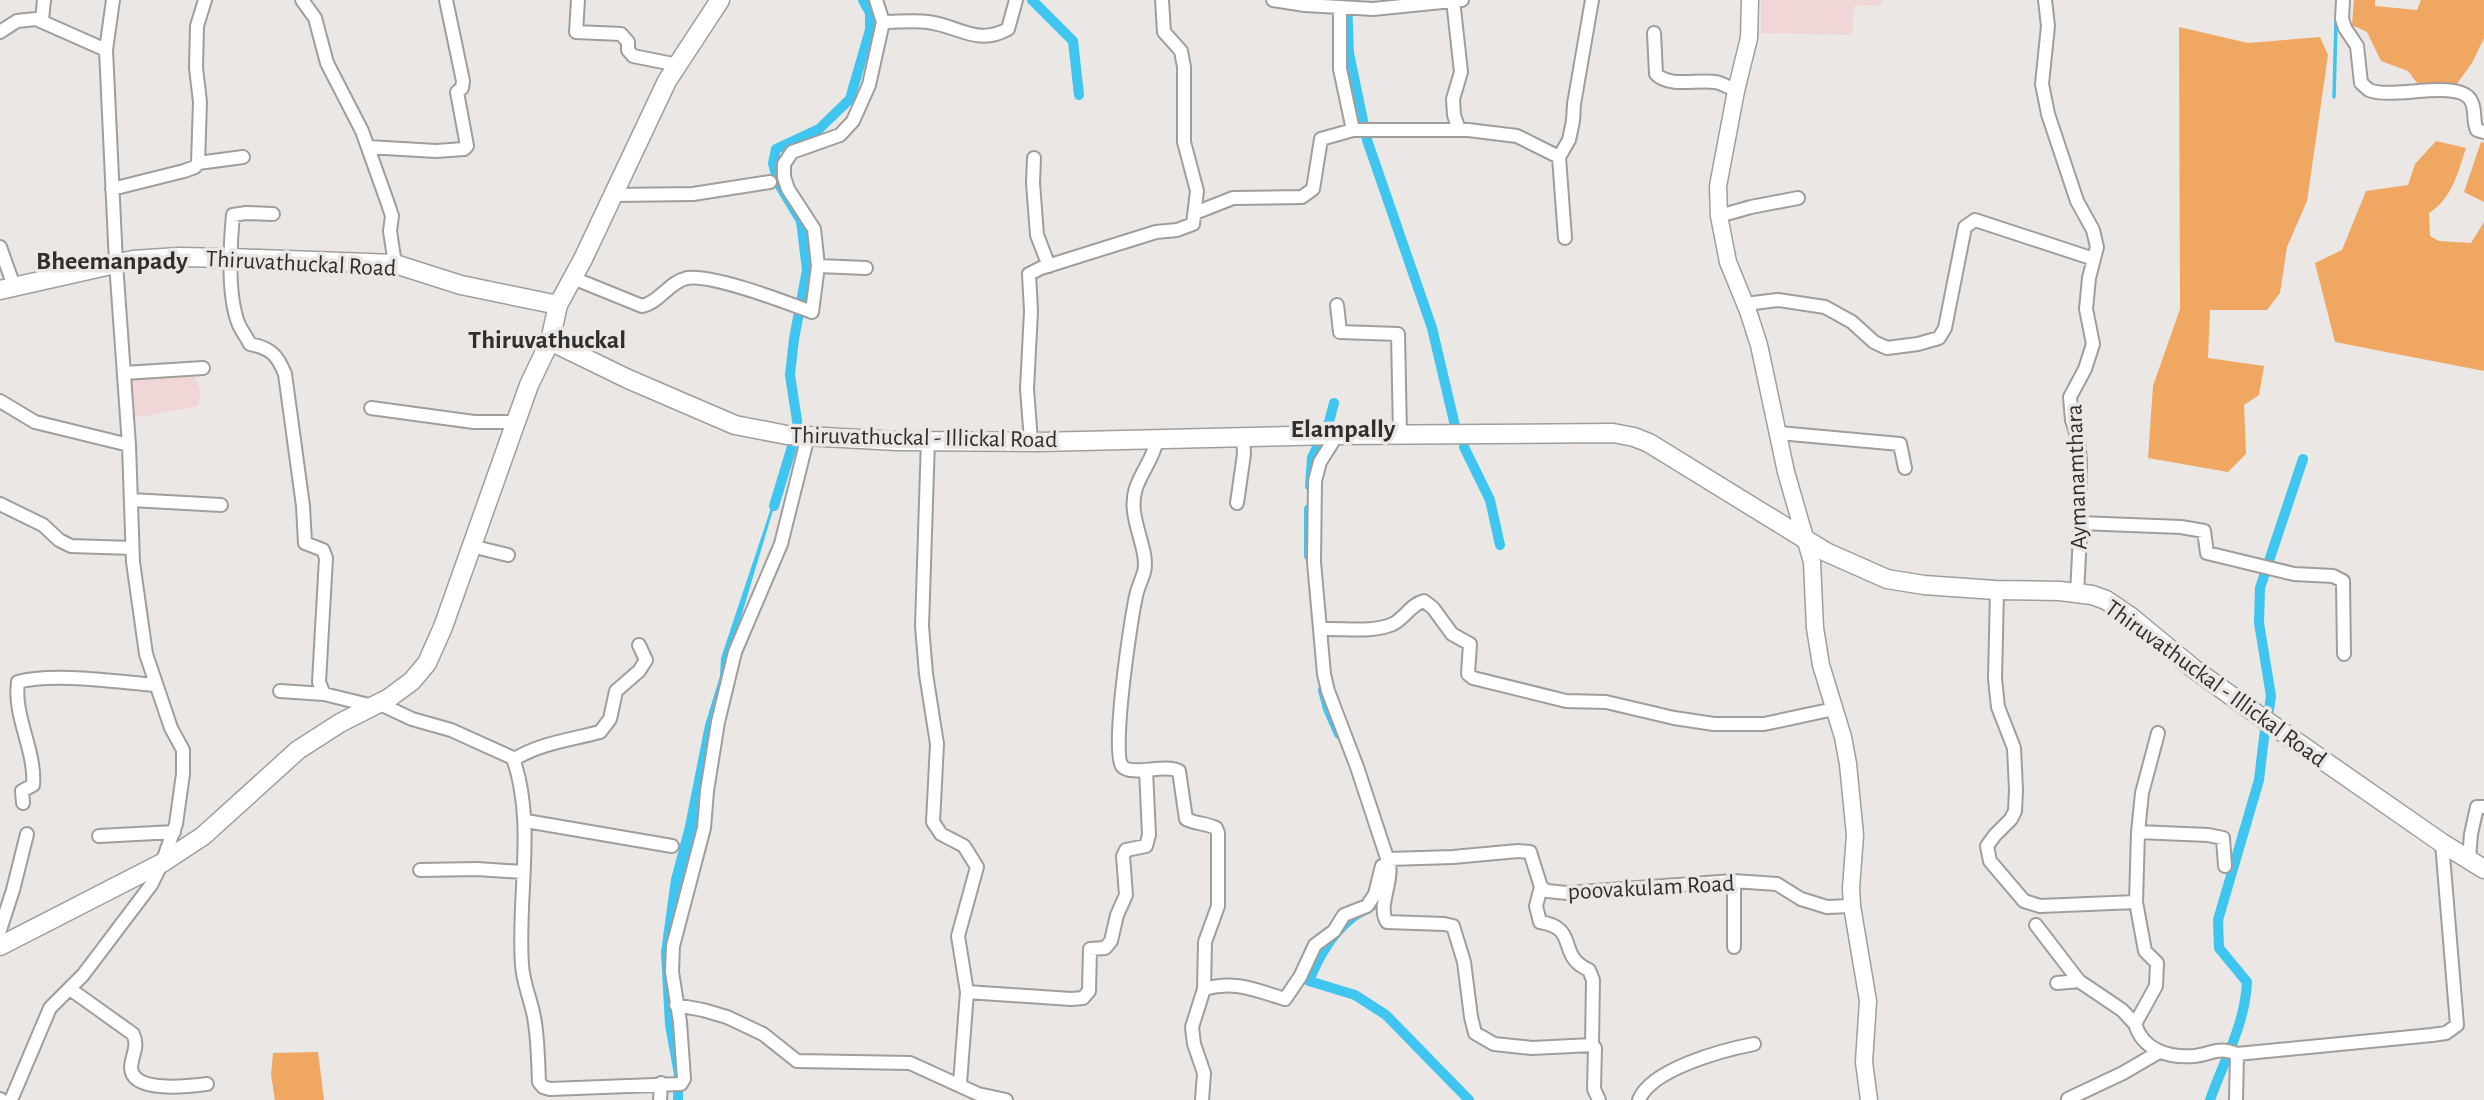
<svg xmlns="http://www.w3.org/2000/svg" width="2484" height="1100" font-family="'Alegreya Sans',sans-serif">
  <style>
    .education { fill: #f1d6d8 }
    .green { fill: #efa762 }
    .water { fill: #3ec5f0 }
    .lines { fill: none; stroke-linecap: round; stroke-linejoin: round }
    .stream { stroke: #3ec5f0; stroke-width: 3.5 }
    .canal { stroke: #3ec5f0; stroke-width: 10 }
    .minor-casing { stroke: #a09e9c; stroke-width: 16 }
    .tertiary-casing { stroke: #a09e9c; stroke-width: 19 }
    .secondary-casing { stroke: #a09e9c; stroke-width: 21 }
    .minor { stroke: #fff; stroke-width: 12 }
    .tertiary { stroke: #fff; stroke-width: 16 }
    .secondary { stroke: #fff; stroke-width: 18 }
    .labels { text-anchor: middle; stroke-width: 7; stroke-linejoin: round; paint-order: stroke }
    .street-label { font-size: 24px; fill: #302f2e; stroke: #eae7e5 }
    .neighbourhood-label { font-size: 26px; font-weight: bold; fill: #302f2e; stroke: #eae7e5 }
  </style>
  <rect width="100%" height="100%" fill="#eae7e5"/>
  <path class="education" d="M1761 0H1882V5L1854 6 1852 35 1761 33Z
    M171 374H192L201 390 198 406 146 416 131 417 132 380Z"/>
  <path class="green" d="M2354 0H2375V6L2417 10 2421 0H2484V38L2472 63 2456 85 2432 86 2417 83 2408 71 2381 61 2367 32 2352 25Z
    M2179 27 2248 43 2320 37 2328 55 2307 201 2287 247 2280 293 2267 310H2210L2208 358 2264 366 2259 395 2244 405 2246 454 2228 472 2148 458 2153 386 2180 309Z
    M2436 141 2466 148C2458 172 2452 199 2429 213L2430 236 2439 241 2471 243 2484 222V371L2335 342 2315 263 2342 250 2366 191 2408 185 2415 164Z
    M2481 142 2484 143V202L2464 192Z
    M318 1052 324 1100H275L271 1075 273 1053Z"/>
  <path class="water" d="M798 427 732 647 703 816 672 939 683 1085V1100H673L674 1075 665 1025 661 952 671 879 685 826 705 725 720 676 721 658Z"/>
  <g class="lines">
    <path class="stream" d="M2334 97 2336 20"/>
    <path class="canal" d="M1032 0 1073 41 1079 95
      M1347 0 1349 53 1367 140 1432 328 1456 430
      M1464 447 1490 500 1500 545
      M1310 486 1312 458 1329 422 1334 403
      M774 506 798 427 790 375 794 339 807 270 801 221 778 183 773 163 776 149 819 129 850 99 870 30V13L863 0
      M1309 556V509
      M1323 690 1328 709 1339 734
      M2269 710 2271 696 2259 623 2260 588 2303 459
      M1381 893C1374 910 1366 907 1353 917 1331 935 1319 956 1309 981L1355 995 1386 1015 1469 1100
      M2210 1100C2224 1060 2245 1025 2247 982L2219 948 2218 920 2259 780 2265 729"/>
    <g class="minor-casing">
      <path id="minor" d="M302 0 315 18 327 63 362 131 387 201 392 216 390 231 395 264
        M578 0 576 32 621 34 628 42V50L633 56 678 65
        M1273 0 1305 5 1373 9 1462 0
        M1453 0 1461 72 1453 99 1454 115 1459 130
        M2045 0 2048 26 2042 84 2048 114 2077 201 2093 230 2097 247 2089 278 2086 309 2093 344 2085 369 2070 397 2072 420 2078 439 2080 461V535L2077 594
        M2343 0 2342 19 2345 28 2357 46 2361 83C2364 85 2366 88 2369 90 2392 100 2455 79 2470 99 2477 109 2472 121 2477 130L2484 132
        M1340 8V69L1353 130
        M42 20 44 0
        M883 22C898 22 914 20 928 22 959 26 977 46 1008 29L1016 0
        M0 32 17 21 36 19 106 50 116 263 129 445 133 562 146 654 171 728 183 750V774L176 824 162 863 151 885 83 975 50 1008 11 1100
        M1654 33 1656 74C1670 88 1697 79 1715 82 1722 83 1729 87 1736 91
        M106 50 113 0
        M368 147 436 151 464 149 467 146 457 92 462 88 463 81 446 0
        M1034 158 1033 183 1037 235 1049 266
        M198 163 243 157
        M112 189 184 171 195 167 198 163 200 102 196 68 197 26 205 0
        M613 195 693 194 770 182
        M1195 213 1233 198 1302 197 1313 189 1321 139 1353 130H1468L1517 136 1559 157
        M273 214 246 213 233 215C230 247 227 296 239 325 242 331 247 338 250 344 270 348 277 354 285 374L303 506 305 543 323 550 326 558 319 682 324 694 373 706
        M1719 216 1751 207 1798 198
        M1565 238 1559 157 1569 140 1573 121 1574 104 1592 0
        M0 247 14 286
        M818 266 866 268
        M573 278 642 306C659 303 669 282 687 278 713 274 785 302 812 312L818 266 814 229 788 189 784 177V164L792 152 840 135 853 121 869 85 883 22 876 0
        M1745 304 1778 300 1825 307 1852 322 1874 342 1887 348 1918 344 1939 338 1945 328 1965 227 1975 220 2094 259
        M1337 305 1340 332 1398 334 1400 434
        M124 373 203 368
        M0 401 35 422 129 445
        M371 408 474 422H516
        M1779 433 1900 444 1905 468
        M1337 435 1320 462 1315 481 1314 562 1324 674 1328 691 1357 767 1389 864C1393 882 1377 907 1387 922L1444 924 1453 926 1464 962 1471 1017 1475 1033 1494 1044 1532 1048 1592 1045 1595 1048 1594 1089 1599 1100
        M1157 439C1154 458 1142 470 1136 488 1126 517 1150 549 1144 572 1142 579 1139 585 1137 592 1131 615 1111 752 1122 766 1131 777 1165 763 1179 771L1186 819C1196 824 1206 823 1216 828L1218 833V906L1205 942 1204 989 1192 1027 1194 1044 1204 1073 1202 1100
        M928 440 922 626 926 674 937 744 933 822 941 834 964 846 977 867 958 936 967 992 960 1083
        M1031 441 1027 389 1031 311 1029 274 1041 268 1156 232 1177 230 1193 224 1197 191 1184 142V67L1181 51 1164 32 1162 0
        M131 500 221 505
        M1237 503 1244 454 1243 437
        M0 504 43 525 59 540 71 546 132 548
        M2080 523 2181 527 2204 531 2207 553 2294 574 2333 576 2343 581 2344 654
        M471 546 508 555
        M1997 591 1995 679 1998 707 2014 748 2016 790 2015 811 2011 819 1995 835 1987 846 1990 861 2024 901 2040 906 2136 902
        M1322 629C1343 628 1373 633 1393 624 1405 618 1411 604 1424 601L1433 608 1452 634 1470 644 1468 674 1473 678 1566 701 1606 702 1674 718 1714 724H1764L1834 709
        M280 691 324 694
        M378 703 412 719 451 730 513 758C536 824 517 896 522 965 523 983 531 1000 534 1017 538 1038 538 1060 539 1082L543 1087 550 1089 681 1084 684 1079 680 1022 672 972 673 946 704 828 707 791 718 722 735 652 781 544 808 436
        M2158 733 2142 793 2138 832 2136 902 2145 951 2157 963 2156 986 2135 1024C2143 1050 2168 1058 2194 1056 2212 1054 2218 1046 2237 1054L2432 1035 2446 1033 2457 1025 2442 843
        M513 760C540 743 570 740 600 732L610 719 616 691 639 671 646 660 639 645
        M23 803 22 791 33 785C36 751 13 716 18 682 52 672 119 682 156 685
        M526 821 672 846
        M2138 832 2208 835 2223 838 2225 866
        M99 836 174 832
        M1388 859 1453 857 1518 851 1530 852 1541 887 1547 891 1567 893 1734 881 1777 884 1801 899 1827 907 1852 906
        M2469 859 2471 834 2477 807H2484
        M420 870 477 869 523 872
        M1734 881V947
        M1541 887 1536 906 1540 922C1580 928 1556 956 1589 970L1593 980 1592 1045
        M2036 925 2079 981
        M0 930 13 890 27 834
        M2057 983 2079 981 2122 1010 2135 1024
        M70 989 133 1034C139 1046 132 1055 131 1067 131 1094 191 1086 207 1084
        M1204 989C1235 980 1255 990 1285 999L1300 977 1315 945 1334 931 1344 915 1367 906 1375 894 1382 866 1389 864
        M967 992 1071 999 1083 998 1089 991 1090 949 1105 948 1111 941 1117 915 1126 895 1123 856 1126 850 1146 846 1149 835 1146 770
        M676 1005 703 1010 727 1017 763 1034 797 1061 910 1063 978 1094 1006 1100
        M0 1099 2 1100
        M2068 1099 2123 1073 2159 1052
        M660 1100 661 1083
        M1639 1100C1651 1069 1723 1050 1754 1044
        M2236 1100 2237 1054"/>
    </g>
    <g class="tertiary-casing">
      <path id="tertiary" d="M1750 0 1749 38 1736 91 1718 186 1719 216 1728 262 1748 311 1759 345 1786 472 1812 562 1815 628 1821 665 1843 737 1848 764 1855 835 1851 888 1852 906 1868 1001 1864 1062 1869 1100"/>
    </g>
    <g class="secondary-casing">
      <path id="secondary" d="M0 290 133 260 178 257 231 258 395 264 461 285 558 305
        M550 341 628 379 735 425 787 435 897 441 1038 442 1337 435 1613 433 1634 437 1649 443 1826 552 1887 579 1924 585 1995 590 2060 591 2092 595 2106 600 2131 617 2194 669 2258 715 2442 843 2484 869
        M0 946 162 863 203 836 298 750 340 723 389 698 412 681 427 663 443 627 529 385 550 341 558 305 583 259 667 81 720 0"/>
    </g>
    <use href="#minor" class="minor"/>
    <use href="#tertiary" class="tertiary"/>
    <use href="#secondary" class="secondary"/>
  </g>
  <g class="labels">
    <g class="street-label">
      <text transform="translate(301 263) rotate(3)" y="8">Thiruvathuckal Road</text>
      <text transform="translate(924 437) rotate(1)" y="8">Thiruvathuckal - Illickal Road</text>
      <text transform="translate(2076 477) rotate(-92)" y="8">Aymanamthara</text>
      <text transform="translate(2216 683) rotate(36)" y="8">Thiruvathuckal - Illickal Road</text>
      <text transform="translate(1651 887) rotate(-3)" y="8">poovakulam Road</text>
    </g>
    <g class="neighbourhood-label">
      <text x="112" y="269">Bheemanpady</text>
      <text x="547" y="348">Thiruvathuckal</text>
      <text x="1343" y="437">Elampally</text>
    </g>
  </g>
</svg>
